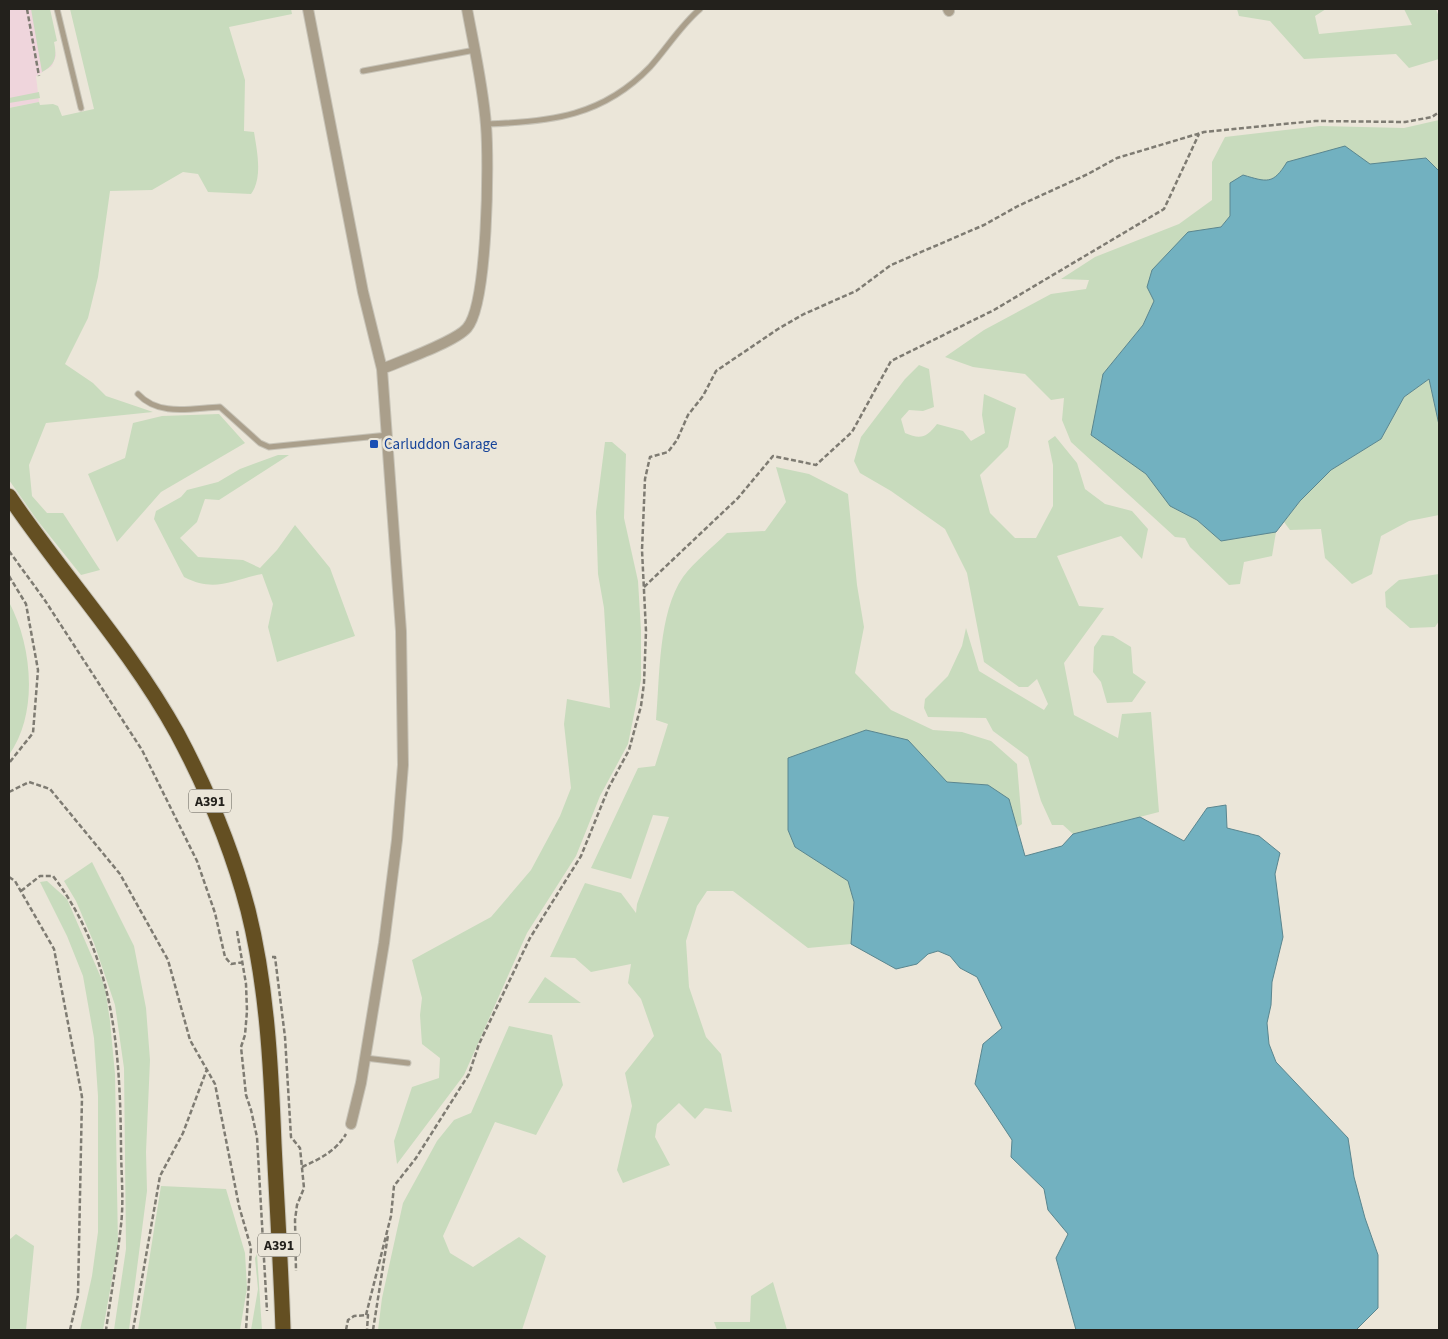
<svg xmlns="http://www.w3.org/2000/svg" width="1448" height="1339" font-family="'Source Sans 3',sans-serif">
  <style>
    .commercial { fill: #efd5dc }
    .green { fill: #c8dbbd }
    .water { fill: #72b1c0; stroke: #5a868f }
    .lines { fill: none; stroke-linecap: round; stroke-linejoin: round }
    .lane-casing { stroke: #c7c3b7; stroke-width: 7 }
    .street-casing { stroke: #c7c3b7; stroke-width: 12 }
    .highway-casing { stroke: #c7c3b7; stroke-width: 17 }
    .path { stroke: #7e7b72; stroke-width: 2.5; stroke-dasharray: 5 2.5; stroke-linecap: butt }
    .lane { stroke: #aa9f8b; stroke-width: 5 }
    .street { stroke: #aa9f8b; stroke-width: 10 }
    .highway { stroke: #644f22; stroke-width: 15 }
    .transit-dot { fill: #1a4fb4; stroke: #ebe6d9; stroke-width: 2 }
    .labels { text-anchor: middle; stroke-width: 5; stroke-linejoin: round; paint-order: stroke }
    .shield { fill: #ebe6d9; stroke: #5f5c55; stroke-width: 1 }
    .shield-label { font-size: 14px; font-weight: bold; fill: #23211c }
    .transit-label { font-size: 15px; fill: #164399; stroke: #ebe6d9; text-anchor: start }
  </style>
  <rect width="100%" height="100%" fill="#ebe6d9"/>
  <path class="commercial" d="M9 9H46L56 56 52 66 36 76 39 102 9 108Z"/>
  <path class="green" d="M31 9H50L57 41 54 42C57 56 56 65 42 72Z
    M70 9H291L292 14 229 27 245 80 244 131 254 132C257 151 263 178 251 194L208 192 198 174 183 172 152 190 110 191 98 277 88 318 65 364 93 383 106 396 153 412 46 423 29 465 32 496 47 513H63L100 570 81 575 37 520 9 480V108L39 102 40 105 53 104 58 106 62 116 94 109Z
    M1237 9H1326L1315 16 1319 34 1412 25 1404 9H1436L1439 17V59L1409 68 1396 54 1304 59 1270 21 1239 16Z
    M39 92 40 98 9 103V98Z
    M1439 120V171L1426 158 1278 176 1265 181 1243 175 1230 216 1221 227 1188 233 1147 287 1154 301 1143 325 1103 374 1124 457 1146 474 1171 506 1197 520 1221 541 1276 532 1272 556 1244 562 1240 584 1229 585 1190 547 1185 538 1175 537 1071 442 1062 420 1064 398 1051 400 1025 374 973 367 945 357 984 330 1051 294 1086 289 1089 280 1061 279 1095 257 1179 224 1212 200V162L1225 137 1320 126 1404 128Z
    M919 365 929 369 934 407 923 411 909 410 901 419 905 433C921 440 927 437 937 424L963 431 971 441 985 433 982 415 984 394 1016 408 1008 447 980 475 990 513 1015 538H1036L1053 506V465L1048 441 1055 436 1077 463 1085 489 1105 504 1132 511 1148 529 1142 559 1121 536 1057 556 1079 606 1104 608 1064 663 1074 715 1118 738 1122 714 1151 712 1159 812 1073 834 1063 825H1052L1041 801 1028 757 993 731 986 718 928 717 924 708 925 699 948 676 962 646 966 628 979 671 1044 710 1048 704 1037 679 1028 687H1019L984 662 967 573 945 529 891 491 860 473 854 461 861 437 905 379Z
    M1429 379 1439 425V515L1409 521 1381 536 1372 574 1352 584 1325 558 1321 529 1290 530 1284 522 1300 501 1331 470 1381 439 1404 397Z
    M219 414 245 443 161 492 117 542 88 474 125 458 133 423 162 416Z
    M605 442H612L626 454 624 518 638 581 641 630V680L628 744 600 796 576 856 527 933 464 1075 397 1164 394 1141 412 1087 439 1078 440 1058 422 1044 420 1015 422 998 412 960 491 917 531 870 560 816 571 788 564 724 567 699 610 708 604 608 598 574 596 512Z
    M278 455H289L219 500 205 499 197 522 180 538 198 557 243 560 260 568 277 550 295 525 330 568 355 636 277 662 268 627 273 604 262 574C231 580 215 593 184 577L154 519 156 511 181 497 187 490 218 482 240 469Z
    M776 467 809 474 848 494 857 585 864 627 855 673 891 710 933 730 962 732 991 741 1017 764 1022 824 1016 828 1009 799 988 785 947 782 907 740 795 847 848 880 854 902 851 944 808 948 733 891H707L697 906 686 941 689 987 706 1037 721 1054 732 1112 705 1108 695 1119 679 1103 657 1124 655 1137 670 1165 623 1183 617 1170 632 1106 625 1073 654 1036 641 999 628 983 631 964 591 972 575 958 550 957 585 883 621 893 636 913 637 904 669 817 653 815 631 879 591 868 638 768 655 766 668 724 656 720C660 677 658 613 683 577 695 561 713 547 727 533L765 531 786 502Z
    M1439 574V621L1435 627 1410 628 1386 607 1385 592 1399 580Z
    M9 602C32 645 39 713 9 755Z
    M1102 635 1113 636 1131 647 1133 673 1146 682 1132 702 1107 703 1101 682 1093 672 1094 647Z
    M92 862 134 946 146 1008 150 1060 146 1152 147 1191 129 1330H114L126 1249 124 1068 115 1005 94 943 76 901 64 881Z
    M47 881 67 899 105 987 110 1021 115 1074 118 1245 103 1330H80L92 1276 98 1232V1096L94 1038 83 976 67 936 40 882Z
    M545 977 581 1003H528Z
    M509 1026 552 1035 563 1085 536 1135 495 1122 443 1236 450 1253 473 1267 519 1237 546 1256 522 1330H378L382 1298 403 1203 437 1141 454 1120 471 1113Z
    M161 1186 226 1189 245 1253 247 1288 240 1330H138Z
    M16 1234 34 1246 26 1330H9V1240Z
    M257 1254 262 1330H251L258 1289 255 1258Z
    M773 1282 787 1330H717L714 1322H750L751 1296Z"/>
  <path class="water" d="M1345 146 1370 164 1426 158 1439 171V425L1429 379 1404 397 1381 439 1331 470 1300 501 1276 532 1221 541 1197 520 1170 506 1146 474 1091 435 1103 374 1143 325 1154 301 1147 287 1152 270 1188 232 1221 227 1230 216V183L1243 175C1267 182 1273 185 1287 162Z
    M866 730 908 740 947 782 988 785 1009 799 1025 856 1062 846 1073 834 1140 817 1184 841 1207 808 1226 805 1227 828 1259 836 1280 853 1275 874 1283 937 1272 982 1271 1005 1267 1023 1269 1044 1276 1062 1348 1138 1354 1177 1365 1218 1378 1255V1308L1356 1330H1076L1056 1258 1068 1234 1048 1210 1044 1189 1011 1157 1012 1140 975 1084 983 1044 1002 1028 977 977 960 968 950 956 938 951 928 954 917 964 896 969 851 944 854 902 848 881 795 847 788 830V758Z"/>
  <g class="lines">
    <g class="lane-casing">
      <path id="lane" d="M57 9 81 108
        M363 71 475 50
        M486 124C551 122 603 116 650 67 667 48 681 25 700 9
        M138 394C159 417 192 408 220 407L260 443 269 447 388 435
        M365 1058 408 1063"/>
    </g>
    <g class="street-casing">
      <path id="street" d="M308 9 363 292 382 369 401 631 403 765 397 840 384 943 361 1083 351 1124
        M948 9 949 11
        M382 369C401 361 455 342 467 328 488 304 489 160 486 125 483 86 474 47 467 9"/>
    </g>
    <g class="highway-casing">
      <path id="highway" d="M9 496C63 576 130 648 177 733 207 789 232 849 248 910 267 986 271 1066 274 1144 277 1206 281 1268 283 1330"/>
    </g>
    <path class="path" d="M27 9 39 76
      M9 551 44 599 142 750 197 861 215 913 225 957 231 964 244 962
      M9 576 26 604 38 670 33 733 9 763
      M644 587 738 498 773 456 816 465 852 432 891 361 994 310 1164 209 1199 134
      M9 792 29 782 50 789 120 874 168 960 190 1040 215 1084 239 1206 251 1248 246 1330
      M9 877 15 881 54 949 82 1097 78 1295 70 1330
      M21 891 40 876H53C114 956 120 1049 121 1146 121 1172 124 1199 121 1225 117 1260 111 1295 106 1330
      M237 931 246 984 247 1011 245 1035 241 1047 246 1095 251 1110 257 1137 267 1311
      M272 957H275L285 1037 291 1137 300 1148 304 1188 297 1205 295 1220 296 1271
      M302 1167C320 1159 336 1151 346 1134
      M366 1315 391 1216 394 1186 416 1158 469 1074 479 1044 530 938 581 856 609 787 629 750 641 706 644 683 646 631 642 550 645 479 650 457 668 452 677 440 688 415 703 396 716 371 778 329 804 314 856 291 891 265 984 225 1018 206 1088 174 1117 158 1204 132 1315 121 1405 122 1432 117 1439 112
      M133 1330 160 1176 183 1133 207 1069
      M346 1330 348 1320 354 1316 368 1315 367 1330
      M373 1330 388 1235"/>
    <use href="#lane" class="lane"/>
    <use href="#street" class="street"/>
    <use href="#highway" class="highway"/>
  </g>
  <rect class="transit-dot" x="369" y="439" width="10" height="10" rx="2.5"/>
  <g class="labels">
    <g class="shield">
      <rect x="189" y="789.5" width="42" height="23" rx="4"/>
      <rect x="258" y="1233.5" width="42" height="23" rx="4"/>
    </g>
    <g class="shield-label">
      <text x="210" y="806">A391</text>
      <text x="279" y="1250">A391</text>
    </g>
    <g class="transit-label">
      <text x="384" y="449">Carluddon Garage</text>
    </g>
  </g>
  <rect width="1448" height="1339" fill="none" stroke="#23211c" stroke-width="20"/>
</svg>
